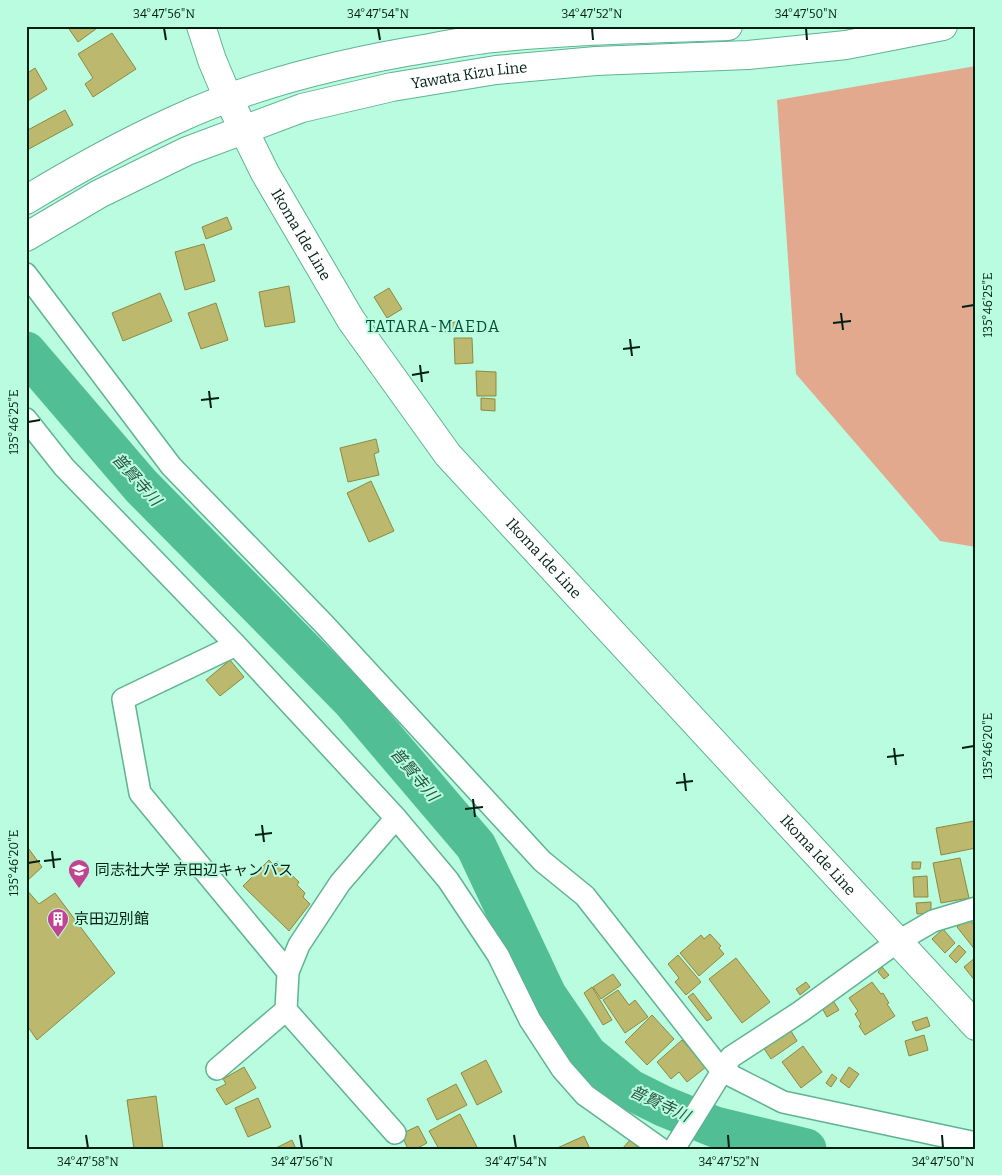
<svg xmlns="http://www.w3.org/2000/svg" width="1002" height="1175" font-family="Bitter,'Noto Sans JP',serif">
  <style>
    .green { fill: #e2a98e }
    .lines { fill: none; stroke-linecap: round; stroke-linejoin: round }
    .river { stroke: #52be96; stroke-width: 41 }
    .building { fill: #bcb86e; stroke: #8d8a3f }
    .street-casing { stroke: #5fb392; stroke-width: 24 }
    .primary-casing { stroke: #5fb392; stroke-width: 30 }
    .street { stroke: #fff; stroke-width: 21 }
    .primary { stroke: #fff; stroke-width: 28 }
    .ticks { fill: none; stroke: #001f13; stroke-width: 2 }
    .labels { text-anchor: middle; stroke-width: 4; stroke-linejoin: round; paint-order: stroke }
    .street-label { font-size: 15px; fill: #001f13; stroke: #bafce0 }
    .poi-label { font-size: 15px; fill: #001f13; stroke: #bafce0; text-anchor: start }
    .neighbourhood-label { font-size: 16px; letter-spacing: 1px; fill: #014e38; stroke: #bafce0 }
    .water-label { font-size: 16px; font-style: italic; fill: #295645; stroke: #bafce0 }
    .neatline { fill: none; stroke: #001f13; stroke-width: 2 }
    .ticks-label { font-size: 12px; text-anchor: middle; fill: #001f13 }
  </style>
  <rect width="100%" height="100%" fill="#bafce0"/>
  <path class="green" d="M976 66V547L940 541 796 374 777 100Z"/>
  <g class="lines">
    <path class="river" d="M26 352 141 486 351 699 476 846 546 995 587 1055 629 1089 663 1106 715 1127 806 1149"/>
  </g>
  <path class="building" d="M67 26H100L78 42Z
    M112 33 136 69 93 97 85 84 93 78 78 54Z
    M35 68 47 89 26 102V74Z
    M65 110 73 125 27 150 26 131Z
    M227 217 232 229 206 239 202 227Z
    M204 244 215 281 185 290 175 252Z
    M289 286 295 322 265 327 259 292Z
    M389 288 402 309 387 318 374 297Z
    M160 293 172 321 123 341 112 313Z
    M216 303 228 340 201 349 188 313Z
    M456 322 457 331 441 332 440 324Z
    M454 338H472L473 363 455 364Z
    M476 371 496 372V396H477Z
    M481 398 495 399V411L481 410Z
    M376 439 379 452 374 454 379 475 348 482 340 448Z
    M371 481 394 531 369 542 347 493Z
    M230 660 244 677 220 696 206 680Z
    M974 821 976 848 941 855 936 828Z
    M26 845 42 867 26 882Z
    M960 858 969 898 941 903 933 863Z
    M269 860 273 864 277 861 299 882 297 885 305 893 303 897 310 904 289 931 243 886Z
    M912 862H921L920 869H912Z
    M927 876 928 897H914L913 877Z
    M26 889 39 904 55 893 115 973 37 1040 26 1024Z
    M931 902V913L917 914 916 903Z
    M968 918 976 927V951L957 927Z
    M943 929 955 943 945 953 932 939Z
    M710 934 721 946 719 948 724 954 699 976 680 953 701 935 704 939Z
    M959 945 966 952 956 963 949 956Z
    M678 955 701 982 686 995 675 982 679 978 668 964Z
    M976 957V982L964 967Z
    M736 958 770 1002 742 1023 709 979Z
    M882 967 889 975 884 979 878 972Z
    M613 974 621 985 601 999 593 987Z
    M806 982 810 987 800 995 796 989Z
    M872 982 881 994 883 993 889 1003 887 1004 895 1016 865 1035 859 1026 861 1024 855 1014 858 1011 849 998Z
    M592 987 612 1020 603 1025 584 993Z
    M618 990 629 1005 635 1000 648 1017 625 1033 603 1000Z
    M693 993 712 1018 707 1021 688 997Z
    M832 999 839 1010 827 1017 821 1006Z
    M652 1015 674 1039 647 1065 625 1042Z
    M927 1017 930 1026 916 1031 912 1022Z
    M788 1026 797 1041 771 1059 761 1044Z
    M924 1035 928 1050 909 1056 905 1041Z
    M682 1040 706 1067 687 1082 679 1072 671 1079 657 1062Z
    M803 1046 822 1072 801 1088 782 1062Z
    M486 1060 502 1092 477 1105 461 1073Z
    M244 1067 256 1088 226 1105 216 1089 226 1084 223 1079Z
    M849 1067 859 1074 849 1088 840 1081Z
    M832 1074 837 1078 831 1087 826 1083Z
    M456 1084 467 1105 437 1120 427 1099Z
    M156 1096 163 1149H134L127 1100Z
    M258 1098 271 1127 248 1137 235 1108Z
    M460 1114 478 1149H439L429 1131Z
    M418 1126 427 1143 416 1149H408L401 1134Z
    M584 1136 590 1149H555Z
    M292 1140 296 1149H274Z
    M630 1140 640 1149H622Z"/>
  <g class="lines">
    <g class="street-casing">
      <path id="street" d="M26 274 171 466 324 624 542 861 585 896 722 1071 783 1102 976 1143
        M26 419 64 467 236 645 396 818 448 880 498 955 530 1020 562 1069 585 1095 661 1149
        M236 645 123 699 140 793 288 972
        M286 1010 395 1133
        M217 1069 286 1010 288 972 299 945 340 883 396 818
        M674 1149 731 1057 800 1012 897 942 933 921 976 908"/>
    </g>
    <g class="primary-casing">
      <g id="primary">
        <path id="s1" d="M201 26 212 60 228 98 265 173 351 320 448 455 976 1026"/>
        <path d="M26 200C74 171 122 144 173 121 254 83 343 62 430 48 451 44 473 40 494 38 571 30 650 29 728 26"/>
        <path id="s2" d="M26 237 99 194 187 151 302 108 392 87 496 70 596 61 748 55 846 45 943 26"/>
      </g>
    </g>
    <use href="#street" class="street"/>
    <use href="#primary" class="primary"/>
  </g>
  <path class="ticks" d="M164 28 166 40M378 28 380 40M592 28 593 40M806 28 807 40M962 307 974 305M841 313 843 330M833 323 851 321M630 339 632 356M623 349 640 347M420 365 422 382M412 375 429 372M209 391 211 408M201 400 219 398M28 422 40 420M894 748 896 765M962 748 974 746M887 757 904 755M684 773 686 791M676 783 693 781M473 799 475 817M465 809 483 807M262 825 264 842M255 835 272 833M52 851 54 868M44 861 61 859M28 863 40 861M86 1135 88 1148M300 1135 302 1148M514 1135 516 1148M728 1135 729 1148M942 1135 943 1148"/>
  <defs>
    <g id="university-pin" transform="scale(1.125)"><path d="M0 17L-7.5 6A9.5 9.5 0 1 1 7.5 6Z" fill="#c24391" stroke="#bafce0"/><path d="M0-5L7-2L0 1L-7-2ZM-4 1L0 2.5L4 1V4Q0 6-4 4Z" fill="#fff"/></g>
    <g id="building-pin" transform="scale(1.125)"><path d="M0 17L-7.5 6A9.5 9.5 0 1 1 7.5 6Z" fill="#c24391" stroke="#bafce0"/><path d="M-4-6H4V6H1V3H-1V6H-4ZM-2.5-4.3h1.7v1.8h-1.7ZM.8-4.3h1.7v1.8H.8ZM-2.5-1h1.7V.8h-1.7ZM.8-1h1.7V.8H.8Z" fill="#fff"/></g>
  </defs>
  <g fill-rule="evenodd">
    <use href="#university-pin" x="79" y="870"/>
    <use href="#building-pin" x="58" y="919"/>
  </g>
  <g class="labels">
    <g class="street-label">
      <text dy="5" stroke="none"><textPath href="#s2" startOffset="476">Yawata Kizu Line</textPath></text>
      <text dy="5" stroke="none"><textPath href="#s1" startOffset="232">Ikoma Ide Line</textPath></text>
      <text dy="5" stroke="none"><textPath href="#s1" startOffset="638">Ikoma Ide Line</textPath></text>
      <text dy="5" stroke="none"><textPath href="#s1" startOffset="1042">Ikoma Ide Line</textPath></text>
    </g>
    <g class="poi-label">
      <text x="95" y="875">同志社大学 京田辺キャンパス</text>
      <text x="74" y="924">京田辺別館</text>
    </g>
    <g class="neighbourhood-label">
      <text x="433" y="332">TATARA-MAEDA</text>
    </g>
    <g class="water-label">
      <text transform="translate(137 479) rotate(48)" y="6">普賢寺川</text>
      <text transform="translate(415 774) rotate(50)" y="6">普賢寺川</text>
      <text transform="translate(660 1103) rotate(25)" y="6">普賢寺川</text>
    </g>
  </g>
  <rect width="1002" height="1175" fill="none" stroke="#bafce0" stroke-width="55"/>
  <rect x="28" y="28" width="946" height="1120" class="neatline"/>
  <g class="ticks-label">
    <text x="164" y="18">34°47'56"N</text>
    <text x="378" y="18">34°47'54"N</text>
    <text x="592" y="18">34°47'52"N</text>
    <text x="806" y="18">34°47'50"N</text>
    <text transform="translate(988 305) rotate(-90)" y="4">135°46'25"E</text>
    <text transform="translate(14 422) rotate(-90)" y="4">135°46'25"E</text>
    <text transform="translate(988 746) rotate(-90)" y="4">135°46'20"E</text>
    <text transform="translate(14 863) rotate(-90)" y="4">135°46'20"E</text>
    <text x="88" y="1166">34°47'58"N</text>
    <text x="302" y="1166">34°47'56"N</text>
    <text x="516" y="1166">34°47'54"N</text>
    <text x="729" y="1166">34°47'52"N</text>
    <text x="943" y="1166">34°47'50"N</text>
  </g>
</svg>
